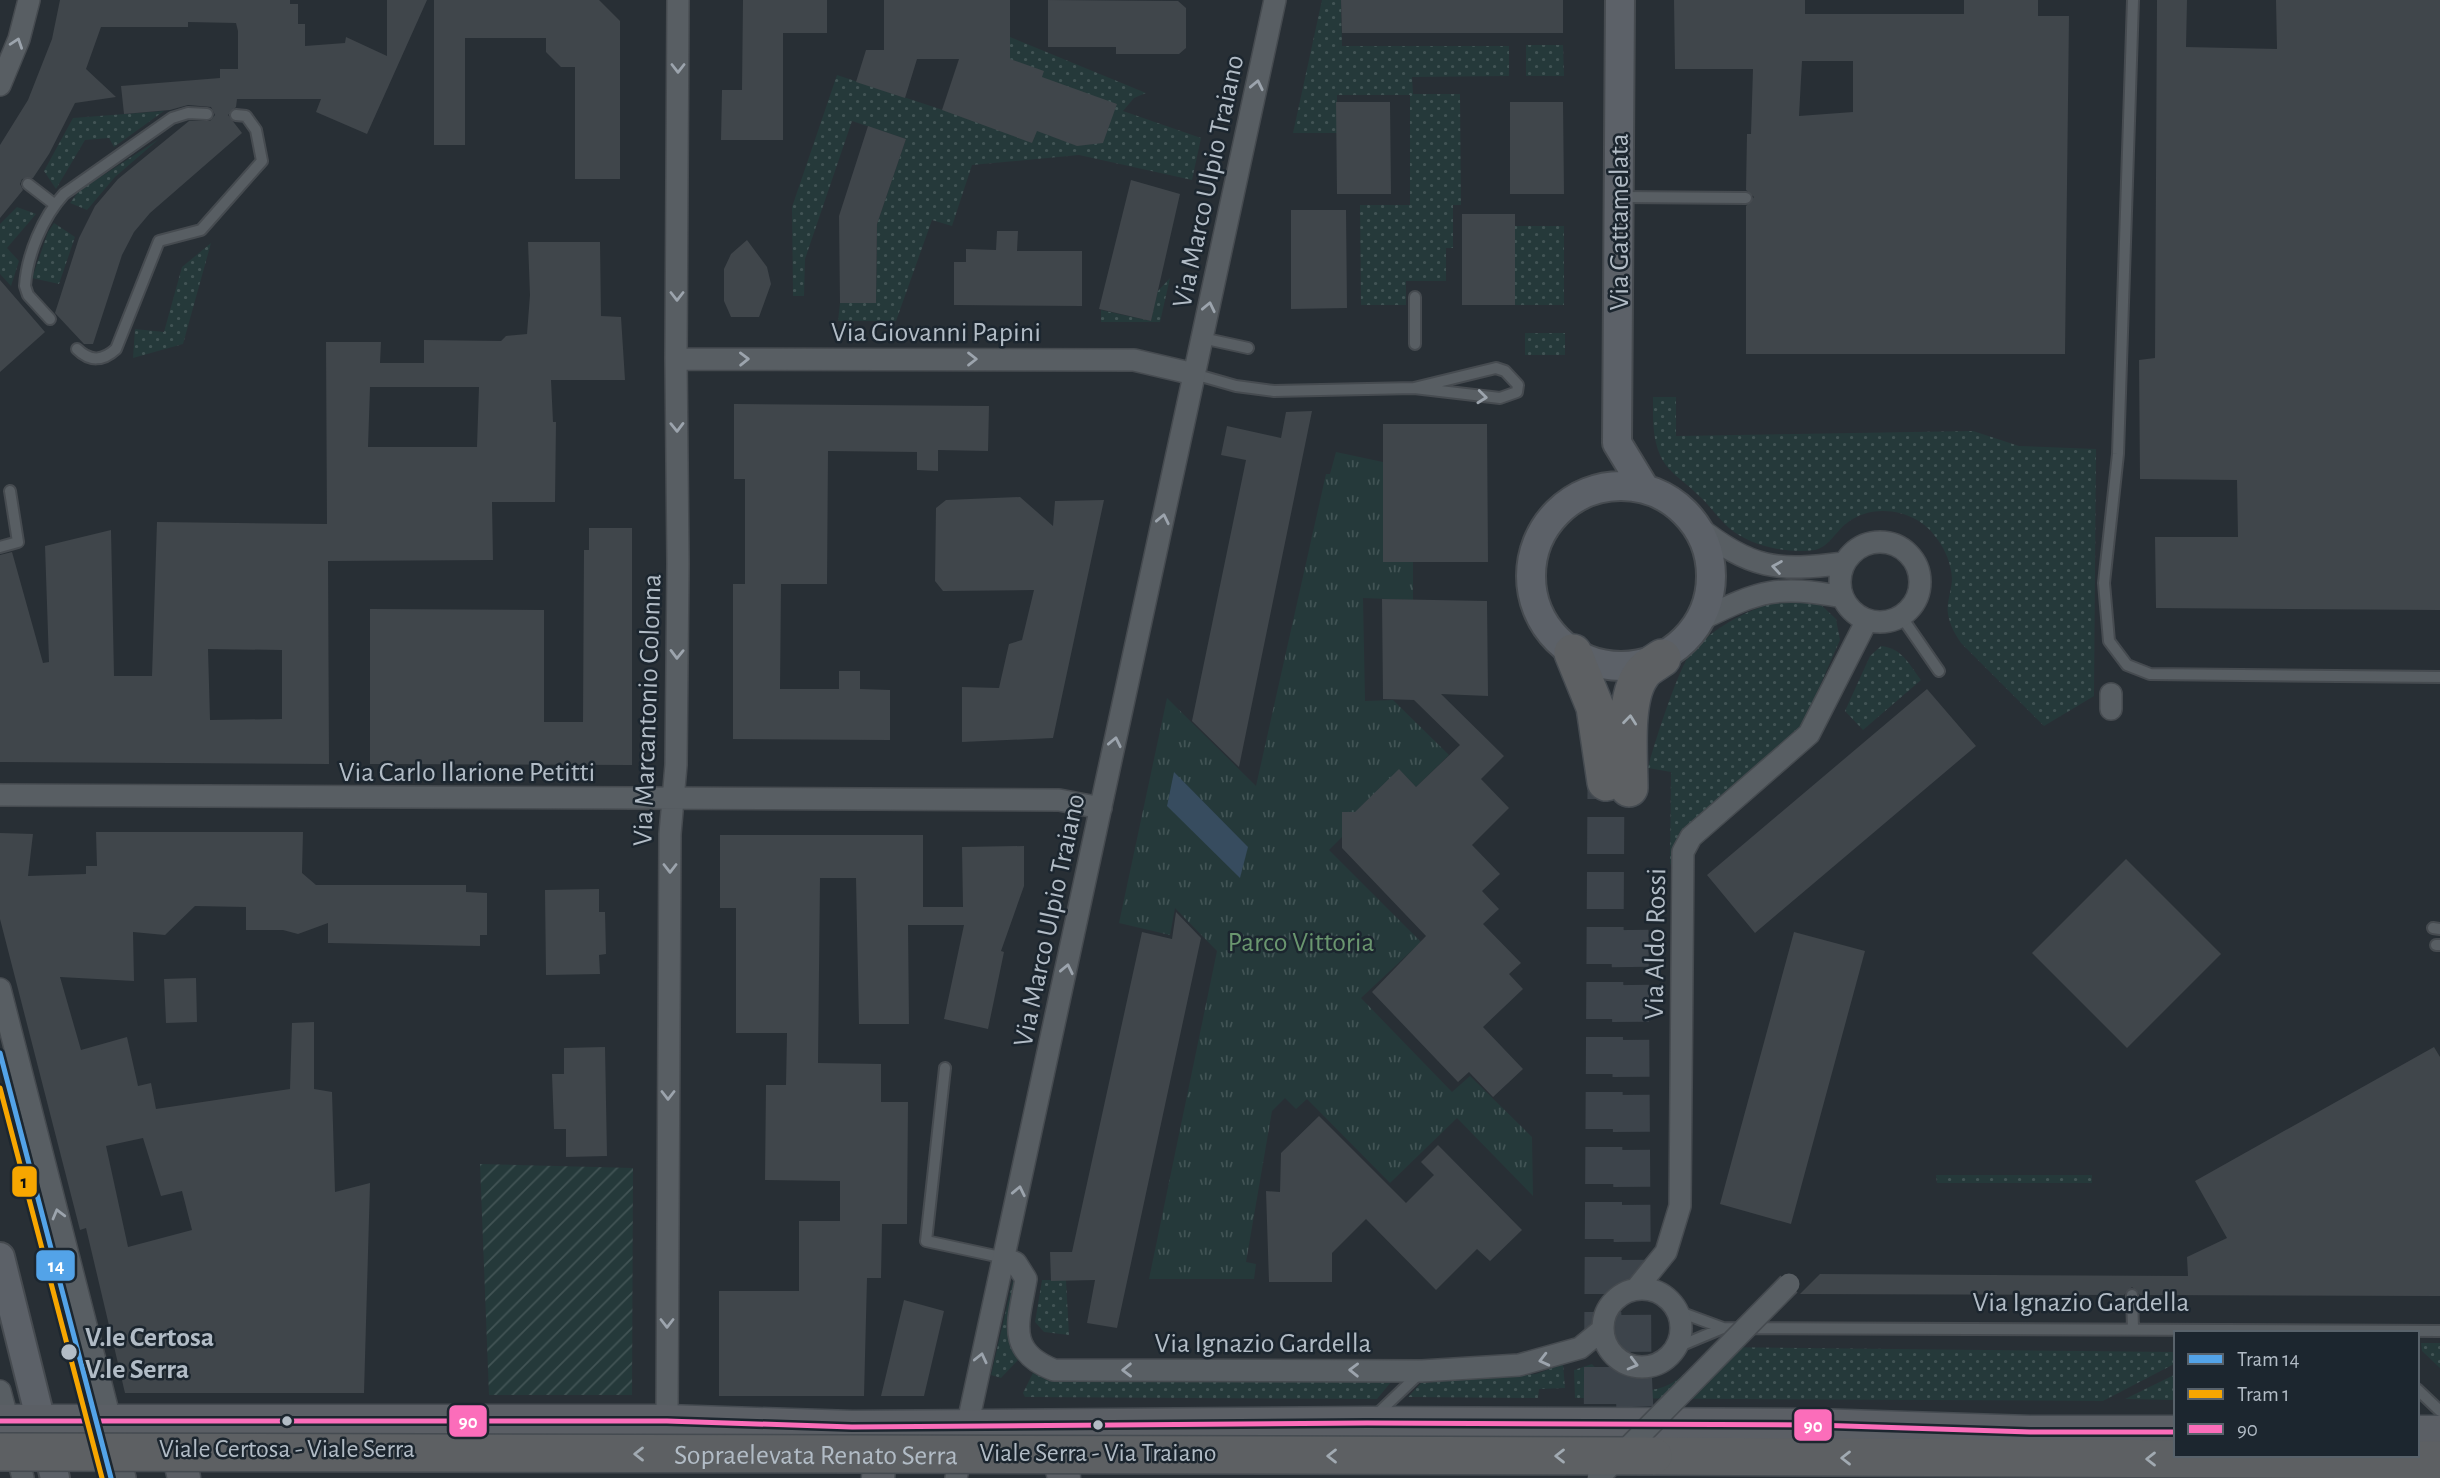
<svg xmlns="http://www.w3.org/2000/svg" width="2440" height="1478" font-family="'Alegreya Sans',sans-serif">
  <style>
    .grass { fill: url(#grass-dots) }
    .park { fill: url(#park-tufts) }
    .garden { fill: url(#garden-furrows) }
    .water { fill: #374c5f }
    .building { fill: #40464b; fill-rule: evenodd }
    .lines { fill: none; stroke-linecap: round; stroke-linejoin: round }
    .highway-tunnel { stroke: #3d444b; stroke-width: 37; stroke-dasharray: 37 18; stroke-linecap: butt }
    .lane-casing { stroke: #464b50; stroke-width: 14 }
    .street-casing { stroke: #464b50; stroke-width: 24 }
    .secondary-casing { stroke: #464b50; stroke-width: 32 }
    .primary-casing { stroke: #464c52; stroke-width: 35 }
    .highway-casing { stroke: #454b51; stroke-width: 40 }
    .lane { stroke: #585e63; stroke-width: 10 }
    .street { stroke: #585e63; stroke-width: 21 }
    .secondary { stroke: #5c6168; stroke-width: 28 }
    .primary { stroke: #5b5f65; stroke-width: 32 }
    .highway { stroke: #5d6063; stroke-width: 37 }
    .street-bridge-casing { stroke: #464b50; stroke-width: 24; stroke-linecap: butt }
    .highway-bridge-casing { stroke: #454b51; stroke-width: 40; stroke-linecap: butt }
    .street-bridge { stroke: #585e63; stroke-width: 21 }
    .highway-bridge { stroke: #5d6063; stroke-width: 37 }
    .bus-1-casing { stroke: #1c262f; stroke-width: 10 }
    .bus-1 { stroke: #fb6dba; stroke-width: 5 }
    .tram-1-casing { stroke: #1c262f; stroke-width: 10 }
    .tram-2-casing { stroke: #1c262f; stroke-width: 10 }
    .tram-1 { stroke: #53a3e8; stroke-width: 5 }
    .tram-2 { stroke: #f7a600; stroke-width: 5 }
    .oneway { stroke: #9ca4ad }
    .oneway2 { stroke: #a1aab2 }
    .stop-dot { fill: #b2bcc6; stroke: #1c262f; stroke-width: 2.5 }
    .labels { text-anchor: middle; stroke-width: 5; stroke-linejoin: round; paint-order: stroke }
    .bus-label { font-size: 26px; fill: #b2bcc6; stroke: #1c262f }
    .street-label { font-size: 28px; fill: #b2bcc6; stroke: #1c262f }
    .park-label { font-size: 28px; fill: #6a966f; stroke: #1c262f }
    .stop-label { font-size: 28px; font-weight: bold; fill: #b2bcc6; stroke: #1c262f; text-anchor: start }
    .line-badge { stroke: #1c262f; stroke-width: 2.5 }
    .badge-label { font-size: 19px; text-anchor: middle; font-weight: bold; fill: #fff }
    .pale-badge-label { font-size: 19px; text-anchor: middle; font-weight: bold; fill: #111 }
  </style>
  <defs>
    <pattern id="grass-dots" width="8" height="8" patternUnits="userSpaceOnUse" patternTransform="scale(1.75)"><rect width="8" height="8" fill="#25393a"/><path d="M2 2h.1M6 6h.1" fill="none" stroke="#425455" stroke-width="1.8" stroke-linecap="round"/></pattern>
    <pattern id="park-tufts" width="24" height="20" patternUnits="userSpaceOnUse" patternTransform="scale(1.75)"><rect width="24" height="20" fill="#25393a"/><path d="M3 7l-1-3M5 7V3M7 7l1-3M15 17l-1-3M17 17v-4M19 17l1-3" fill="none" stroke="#425455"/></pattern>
    <pattern id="garden-furrows" width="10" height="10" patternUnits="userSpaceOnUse" patternTransform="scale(1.75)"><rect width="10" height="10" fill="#25393a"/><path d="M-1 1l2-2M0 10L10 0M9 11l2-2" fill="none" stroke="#425455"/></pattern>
  </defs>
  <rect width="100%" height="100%" fill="#282f35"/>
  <path class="grass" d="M1322 0H1341L1342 46H1509V76L1412 77 1413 94H1460L1461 205H1453V248H1446V281H1406V305H1361L1360 205H1410V95H1337V133H1293Z
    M1010 37 1146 93 1134 98 1123 111 1201 138 1192 180 1079 155 972 165 952 226 932 220 896 321H838L840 303H876L877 224 906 139 852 121 805 259 804 296H793L792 207 837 75 985 124 1010 50Z
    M1526 45H1563L1564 76H1526Z
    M164 111 114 147 109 138 85 140 56 189 44 171 73 118Z
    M159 139 115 177 87 210 70 203 79 191Z
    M17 207 36 214 7 248 19 261 11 286 0 274V224Z
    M54 223 75 237 59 284 32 278 48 232Z
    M1515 226H1564V305H1515Z
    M211 243 183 344 133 358 135 329 164 332 182 267Z
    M1170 278 1160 322H1101V310L1151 321 1157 292Z
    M1525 333H1565V355H1525Z
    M1653 397H1676V436L1973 431 2019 446 2096 449 2094 696 2044 726 1961 643C1955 634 1950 626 1948 614 1946 603 1952 590 1952 578 1951 556 1936 531 1917 520 1896 508 1867 507 1847 523 1836 531 1829 547 1815 550 1787 554 1750 546 1729 528 1717 517 1708 503 1696 493 1683 480 1667 472 1660 455 1652 436 1653 417 1653 397Z
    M1787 599 1819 603 1836 619 1840 640 1803 724 1791 738 1680 832 1670 866 1671 772 1648 768C1653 747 1678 670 1689 656 1713 626 1751 608 1787 599Z
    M1881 646C1902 648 1909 664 1921 680L1863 730 1845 711 1870 656Z
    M1936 1175H2092V1183H1937Z
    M1013 1280 1019 1282C1013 1308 1001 1337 1018 1360L1001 1378 991 1375Z
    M1042 1280H1066L1069 1335 1044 1332 1035 1322Z
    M2421 1343H2440V1368L2422 1351Z
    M1717 1347 2176 1352V1363L2103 1401 1575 1398 1574 1370 1592 1364C1610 1385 1642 1399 1670 1384 1686 1376 1697 1358 1717 1347Z
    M1563 1364 1565 1388 1539 1389 1538 1398 1408 1397 1421 1383 1536 1374Z
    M1033 1373 1047 1380 1391 1382 1377 1399 1025 1397 1023 1393Z
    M2176 1374V1400L2125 1399Z"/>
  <path class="park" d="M1336 452 1383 462 1413 562V600L1363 598 1365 701 1393 700 1449 755 1416 787 1399 770 1387 813 1342 812V837L1329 850 1421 942 1361 998 1452 1092 1470 1076 1532 1137 1533 1196 1457 1118 1390 1183 1307 1099 1296 1109 1285 1098 1272 1111 1246 1262 1256 1264 1254 1279H1149L1217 951 1175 908 1170 935 1119 923 1167 698 1256 786 1326 474H1330Z"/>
  <path class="garden" d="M480 1164 633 1168 632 1395H489Z"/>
  <path class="water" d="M1174 772 1248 847 1240 878 1167 806Z"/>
  <path class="building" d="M60 0H290V4H298V24H305V46L345 43 346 37 387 56V0H427L367 134 316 112 321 99H237L236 107 228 115 242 133 150 213 134 232 122 255 93 344H84L55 313 79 238 95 206 118 179 189 121H210L215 115 211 107 188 105 170 110 124 114 121 86 220 78V69H238V31L236 23 188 22V27H101L86 69 116 97 75 103 49 154 33 178 22 179 20 184 23 190 0 218V145L28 100 52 39Z
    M434 0H599L620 21V179H575V67H561L546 52V38H465V145H434Z
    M743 0H827V33H783V140H721L722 90H742Z
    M884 0H1010V59L1044 71 1042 77 1117 104 1103 143 1077 146 1037 131 1032 143 942 110 959 59H917L905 98 856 82 866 50H884Z
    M1048 0 1178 1 1186 8V48L1179 54H1116V47H1048Z
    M1341 0H1563V33H1342Z
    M1674 0H1805V14H1964V0H2038V16H2069L2065 354H1746V206L1754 197 1746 190 1747 134H1751L1753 69H1675ZM1802 61H1853V112L1799 116Z
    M2157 0H2187L2186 47 2277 49 2276 0H2440V610L2156 608 2155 537H2238L2237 480 2140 479 2139 360 2155 358Z
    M1336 102H1390L1391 194H1337Z
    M1510 102H1563L1564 194H1510Z
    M868 126 906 139 877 224 876 303H840L839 216Z
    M1131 180 1180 194 1151 321 1099 309Z
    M1291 210H1346L1347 308 1291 309Z
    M1462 214H1515V305H1462Z
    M997 231H1018L1017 251H1082V306L954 305V262H966V249L996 250Z
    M747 240 767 267 771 284 759 317H731L724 301V269L731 254Z
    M528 242H600L601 316 621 317 625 380H551L553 422H556L555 502H492L493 560 328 561 329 764 0 762V555L12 552 43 663 49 662 45 546 111 530 114 676H152L157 522 327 524 326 342H381L380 363H424V340L501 341 506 336 527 334 530 295ZM370 387H479L477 447H368ZM208 649 282 650V719L210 720Z
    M0 280 45 332 0 372Z
    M734 404 989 406 988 451 938 450V471L917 470V452L828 451 827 584H781L780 689H839V671H860V689L890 690V740L733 739V584H745V479H734Z
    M1312 411 1239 767 1192 721 1246 460 1221 455 1227 426 1281 438 1286 412Z
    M1383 424H1487L1488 562H1383Z
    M1020 497 1053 526 1055 501 1104 500 1053 738 962 742V687L999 688 1009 644 1022 640 1034 590 943 591 935 581 936 508 946 500Z
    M589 528H632V765L370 764V609L544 610V722H583L584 550H589Z
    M1382 599 1487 601 1488 696 1441 694 1504 756 1481 779 1509 808 1472 845 1500 874 1482 891 1499 909 1483 924 1521 963 1509 974 1523 989 1483 1027 1523 1069 1493 1097 1469 1072 1458 1082 1372 992 1426 936 1342 848V812H1355L1399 769 1416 787 1460 745 1414 700 1383 699Z
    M1927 689 1976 746 1755 933 1707 875Z
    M96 832H303L302 873 316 885H466V892L487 893V935H480V946L328 943V923L298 934 283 930H246V907L195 906 165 935 133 932 134 981 60 977 81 1050 127 1037 138 1086 151 1083 156 1109 290 1089 292 1023 314 1022V1089L332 1092 335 1192 370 1183 364 1393H125L86 1228 80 1230 0 919V833L33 834 28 876 86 874V866H97ZM143 1138 161 1196 182 1191 192 1230 128 1247 106 1146Z
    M720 835H923V907H963L962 847 1024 846V886L1001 951 1004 952 988 1029 944 1019 964 925H908L909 1024H859L856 878H820L818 1063 881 1064V1102H908L907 1224H882L881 1278H867L864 1396H719V1291H799V1221H840V1181L765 1180 766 1085H786L787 1033H736V908H720Z
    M2126 859 2221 954 2127 1048 2032 953Z
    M599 889V912H605L606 954 599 955 600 974 546 975 545 890Z
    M1176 912 1201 938 1117 1328 1087 1323 1095 1280 1051 1281 1050 1252H1072L1142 932 1172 939Z
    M1794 932 1865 951 1791 1224 1720 1204Z
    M196 978 197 1022 166 1023 164 979Z
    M605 1047 607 1156 566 1157V1129H554L552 1074H564V1048Z
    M2434 1047 2440 1057V1296L2140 1295 2132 1287 2124 1295 1800 1294 1820 1274 2188 1276 2187 1257 2227 1238 2195 1181Z
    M1319 1116 1406 1203 1434 1175 1421 1162 1438 1145 1522 1230 1490 1261 1477 1249 1436 1290 1366 1219 1332 1253V1282H1269L1266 1191 1280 1192 1281 1153Z
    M904 1300 944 1311 924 1396H881Z"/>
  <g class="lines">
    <path class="highway-tunnel" d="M1630 930 1633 1367 1638 1478
      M1602 1459 1606 782"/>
    <g class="lane-casing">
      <path id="lane" d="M2133 0 2118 454 2104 583 2109 641 2127 665 2150 674 2440 677
        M28 184 54 204
        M1621 197 1746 198
        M50 319 28 295 25 286C27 254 43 217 64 194L172 118 188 113 207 114
        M1202 338 1248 348
        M1415 344V297
        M77 349C90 362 103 361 116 349L159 241 201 230 262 161 256 130 246 116 236 115
        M1194 374 1236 386 1274 391 1414 388 1500 398 1517 392 1518 385 1505 371 1496 368 1414 388
        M0 547 18 542 10 491
        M1901 616 1939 671
        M2433 928 2440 929
        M2436 945H2440
        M945 1068 926 1241 1005 1258
        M2132 1295 2133 1329
        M1677 1311 1723 1328 2440 1331
        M1675 1348 1723 1328
        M2417 1389 2440 1411
        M1374 1417 1420 1373"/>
    </g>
    <g class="street-casing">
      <path id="street" d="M0 85 19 39 29 0
        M676 359 1134 360 1194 374
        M1697 526C1750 569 1778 572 1844 563
        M1840 582a40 40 0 1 1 80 0a40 40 0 1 1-80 0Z
        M1702 619C1761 590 1777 585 1843 597
        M2111 709V694
        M0 795 1059 800 1101 808
        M0 989 125 1478
        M1005 1258 1016 1263 1026 1279C1019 1321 1005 1351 1054 1370L1422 1371 1519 1365 1580 1348 1603 1329
        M1636 1289 1666 1252 1680 1206 1683 852 1691 837 1809 734 1867 620
        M1603 1328a39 39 0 1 1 78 0a39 39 0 1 1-78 0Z
        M0 1391 23 1478
        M667 1421 670 834 676 765 678 564 676 359 678 0
        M956 1478 1275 0"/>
    </g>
    <g class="secondary-casing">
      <path id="secondary" d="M1620 0 1617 443 1645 489
        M1531 576a90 90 0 1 1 180 0a90 90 0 1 1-180 0Z
        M0 1257 55 1478"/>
    </g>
    <g class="primary-casing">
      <path id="primary" d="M0 1421H667L852 1427 1367 1423 1815 1425 2030 1432H2176
        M181 1429 175 1441 184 1478
        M2417 1432H2440
        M865 1435C881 1444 880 1461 878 1478
        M1064 1478 1059 1457 1071 1434"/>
    </g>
    <g class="highway-casing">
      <path id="highway" d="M1573 653 1595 707 1606 782
        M1629 788C1629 758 1623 700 1641 675 1645 668 1655 663 1662 658
        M1653 1456 2440 1460"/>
    </g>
    <use href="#lane" class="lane"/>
    <use href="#street" class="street"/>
    <use href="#secondary" class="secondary"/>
    <use href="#primary" class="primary"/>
    <use href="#highway" class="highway"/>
    <g class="street-bridge-casing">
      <path id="street-bridge" d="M1598 1478 1789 1284"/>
    </g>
    <g class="highway-bridge-casing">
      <g id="highway-bridge">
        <path id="s1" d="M0 1452 1653 1456"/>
      </g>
    </g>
    <use href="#street-bridge" class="street-bridge"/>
    <use href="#highway-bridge" class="highway-bridge"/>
    <g class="bus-1-casing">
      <path id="bus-1" d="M0 1421H667L852 1427 1367 1423 1815 1425 2030 1432H2176"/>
    </g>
    <use href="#bus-1" class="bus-1"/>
    <g class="tram-1-casing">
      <path id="tram-1" d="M0 1053 111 1478"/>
    </g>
    <g class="tram-2-casing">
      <path id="tram-2" d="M0 1088 102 1478"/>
    </g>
    <use href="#tram-1" class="tram-1"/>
    <use href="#tram-2" class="tram-2"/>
  </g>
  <defs><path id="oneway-chevron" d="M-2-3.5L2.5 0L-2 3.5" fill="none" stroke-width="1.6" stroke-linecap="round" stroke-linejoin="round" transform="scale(1.75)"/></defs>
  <g class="oneway">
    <use href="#oneway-chevron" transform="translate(17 43) rotate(-71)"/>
    <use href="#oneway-chevron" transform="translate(678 68) rotate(90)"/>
    <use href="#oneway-chevron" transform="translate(1257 85) rotate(-78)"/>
    <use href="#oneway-chevron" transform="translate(677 296) rotate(90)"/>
    <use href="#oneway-chevron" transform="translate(1209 307) rotate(-78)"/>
    <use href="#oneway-chevron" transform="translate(744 359) rotate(-1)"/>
    <use href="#oneway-chevron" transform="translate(972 359)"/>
    <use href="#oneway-chevron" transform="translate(1482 397) rotate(6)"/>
    <use href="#oneway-chevron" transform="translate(677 427) rotate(89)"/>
    <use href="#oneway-chevron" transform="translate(1163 519) rotate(-78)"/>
    <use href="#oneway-chevron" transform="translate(1777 567) rotate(-171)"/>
    <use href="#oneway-chevron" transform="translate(677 654) rotate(91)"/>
    <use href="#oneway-chevron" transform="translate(1115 742) rotate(-78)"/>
    <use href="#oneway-chevron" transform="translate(670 868) rotate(90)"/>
    <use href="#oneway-chevron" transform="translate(1067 969) rotate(-78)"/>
    <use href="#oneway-chevron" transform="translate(668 1095) rotate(90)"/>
    <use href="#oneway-chevron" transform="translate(1019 1191) rotate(-78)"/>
    <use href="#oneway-chevron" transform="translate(58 1214) rotate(-105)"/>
    <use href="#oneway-chevron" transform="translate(667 1323) rotate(90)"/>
    <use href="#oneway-chevron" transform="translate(981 1358) rotate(-77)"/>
    <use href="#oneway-chevron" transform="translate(1544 1360) rotate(166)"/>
    <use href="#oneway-chevron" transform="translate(1633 1364) rotate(15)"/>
    <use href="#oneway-chevron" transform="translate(1127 1370) rotate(179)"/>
    <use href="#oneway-chevron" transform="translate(1354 1370) rotate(-179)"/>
  </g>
  <g class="oneway2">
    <use href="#oneway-chevron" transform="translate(1630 720) rotate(-84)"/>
    <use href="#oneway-chevron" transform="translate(639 1454) rotate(-180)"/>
    <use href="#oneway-chevron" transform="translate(1332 1456) rotate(-180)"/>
    <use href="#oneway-chevron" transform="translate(1560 1456) rotate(-180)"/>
    <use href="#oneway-chevron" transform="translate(1846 1458) rotate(-180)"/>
    <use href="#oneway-chevron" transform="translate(2151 1459) rotate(-180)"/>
  </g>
  <g class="stop-dot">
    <circle cx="69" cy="1352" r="9"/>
    <circle cx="287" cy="1421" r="6"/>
    <circle cx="1098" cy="1425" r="6"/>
  </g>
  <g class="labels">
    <g class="bus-label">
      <text x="287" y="1457">Viale Certosa - Viale Serra</text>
      <text x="1098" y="1461">Viale Serra - Via Traiano</text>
    </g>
    <g class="street-label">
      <text transform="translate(1207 181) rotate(-78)" y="10">Via Marco Ulpio Traiano</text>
      <text transform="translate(1618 222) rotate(-90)" y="10">Via Gattamelata</text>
      <text x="936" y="341">Via Giovanni Papini</text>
      <text transform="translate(646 710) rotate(-88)" y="10">Via Marcantonio Colonna</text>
      <text x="467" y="781">Via Carlo Ilarione Petitti</text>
      <text transform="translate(1048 920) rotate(-78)" y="10">Via Marco Ulpio Traiano</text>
      <text transform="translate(1654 944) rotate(-89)" y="10">Via Aldo Rossi</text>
      <text x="2081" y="1311">Via Ignazio Gardella</text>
      <text x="1263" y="1352">Via Ignazio Gardella</text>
      <text dy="10" stroke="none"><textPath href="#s1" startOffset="816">Sopraelevata Renato Serra</textPath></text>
    </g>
    <g class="park-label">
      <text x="1301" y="951">Parco Vittoria</text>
    </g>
    <g class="stop-label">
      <text x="85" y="1346">V.le Certosa<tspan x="85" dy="32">V.le Serra</tspan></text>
    </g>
  </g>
  <g class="line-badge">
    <rect x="11" y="1165" width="27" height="33" rx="7" fill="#f7a600"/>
    <rect x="35" y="1249" width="41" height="33" rx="7" fill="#53a3e8"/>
    <rect x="448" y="1404" width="40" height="34" rx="7" fill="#fb6dba"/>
    <rect x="1793" y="1408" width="40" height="34" rx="7" fill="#fb6dba"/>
  </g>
  <g class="badge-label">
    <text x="56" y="1272">14</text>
    <text x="468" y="1428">90</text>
    <text x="1813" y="1432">90</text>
  </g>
  <g class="pale-badge-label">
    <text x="24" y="1188">1</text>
  </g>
  <rect x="2174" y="1331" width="245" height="126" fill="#1c262f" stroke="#58626b" stroke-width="2"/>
  <rect x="2188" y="1354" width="35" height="10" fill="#53a3e8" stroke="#58626b" stroke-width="2"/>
  <text x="2237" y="1366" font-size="21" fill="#b2bcc6">Tram 14</text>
  <rect x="2188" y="1389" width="35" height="10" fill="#f7a600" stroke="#58626b" stroke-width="2"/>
  <text x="2237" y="1401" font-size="21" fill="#b2bcc6">Tram 1</text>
  <rect x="2188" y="1424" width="35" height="10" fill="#fb6dba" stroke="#58626b" stroke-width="2"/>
  <text x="2237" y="1436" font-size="21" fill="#b2bcc6">90</text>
</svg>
